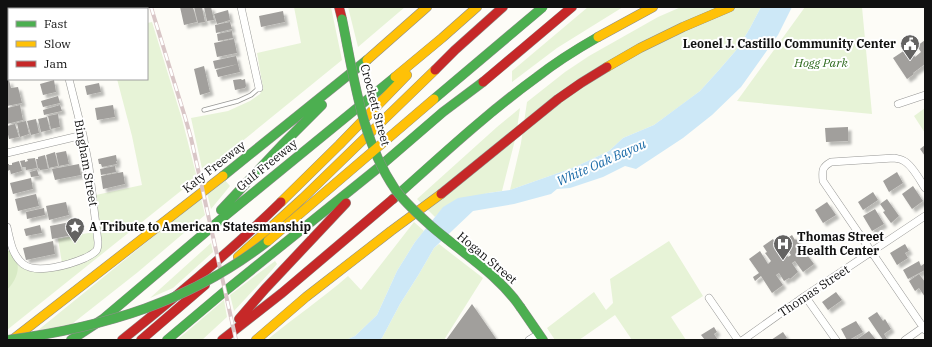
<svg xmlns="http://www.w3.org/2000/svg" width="932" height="347" font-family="'IBM Plex Serif',serif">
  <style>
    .green { fill: #e7f3d7 }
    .forest { fill: #d8eac5 }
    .water { fill: #cde8f7 }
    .building { fill: #a19f9c; filter: url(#shadow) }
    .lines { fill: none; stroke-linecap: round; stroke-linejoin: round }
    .lane-casing { stroke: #979795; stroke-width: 5 }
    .street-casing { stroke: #979795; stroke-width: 8 }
    .fast-casing { stroke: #8e8d8b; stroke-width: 10 }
    .slow-casing { stroke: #8e8d8b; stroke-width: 10 }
    .jam-casing { stroke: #8e8d8b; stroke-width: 10 }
    .lane { stroke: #fffffe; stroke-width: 3.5 }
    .street { stroke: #fffffe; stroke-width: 7 }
    .fast { stroke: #4caf50; stroke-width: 9 }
    .slow { stroke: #ffc107; stroke-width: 9 }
    .jam { stroke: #c62828; stroke-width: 9 }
    .rail-casing { stroke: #d9c6c7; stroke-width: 4 }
    .rail { stroke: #fff; stroke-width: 2.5; stroke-dasharray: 8; stroke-linecap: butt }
    .fast-bridge-casing { stroke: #8e8d8b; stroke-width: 10; stroke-linecap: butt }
    .slow-bridge-casing { stroke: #8e8d8b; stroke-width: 10; stroke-linecap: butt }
    .fast-bridge { stroke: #4caf50; stroke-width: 9 }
    .slow-bridge { stroke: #ffc107; stroke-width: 9 }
    .labels { text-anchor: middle; stroke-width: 4; stroke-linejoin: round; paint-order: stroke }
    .poi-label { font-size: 12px; font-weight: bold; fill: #111; stroke: #fff; text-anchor: start }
    .park-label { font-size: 12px; font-style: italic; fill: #2f6b1f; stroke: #fff }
    .street-label { font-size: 12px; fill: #111; stroke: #fff }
    .water-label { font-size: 13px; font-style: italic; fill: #1768a6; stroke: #fff }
  </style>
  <defs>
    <filter id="shadow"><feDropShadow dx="3.5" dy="3.5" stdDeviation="1" flood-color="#0004"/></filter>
  </defs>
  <rect width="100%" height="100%" fill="#fdfcf7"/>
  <path class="green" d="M294 7H331L342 60 203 173 191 118 228 111 250 101 260 94 263 88 257 53 301 43Z
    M348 7H405L358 47Z
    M588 7H623L557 48 512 82V71Z
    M681 7H761L750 28 738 48 719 70 700 91 680 106 654 125 623 138 609 151 575 167 510 190 521 143 527 102 565 72 589 56 658 17Z
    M805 7H862L872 114 737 101Z
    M152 22 182 119 197 178 7 330V290C13 283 18 273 17 264 22 267 28 272 34 272 45 273 78 266 87 261 90 259 92 257 95 255L96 195 142 185 132 136 117 79H147V23Z
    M520 108 516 136 502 191 488 193 444 207 435 217 417 199 497 127Z
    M925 108V133L914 116Z
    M224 179 230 186 211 209 207 193Z
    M201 198 205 215 138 272 72 324 37 331Z
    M414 222 424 231 415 242 397 271 377 315 355 336 346 340H267C293 318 322 299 348 276L361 290Z
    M93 232C93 236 95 241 95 245 95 255 71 260 62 263L58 239Z
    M669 241 703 296 671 317 686 340H632L615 315 579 340H555L547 328 594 292 606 310 613 303 610 279Z
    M211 243 213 252 173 288 150 298Z
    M439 244 483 278 444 340H380L382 338 400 304 419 274 434 248Z
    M275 261 277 264 272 270 234 311 230 295Z
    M224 300 227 317 202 340H177Z"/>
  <path class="forest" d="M10 250C12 254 15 258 17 262 20 272 14 283 7 290V251Z"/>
  <path class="water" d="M761 7H792L778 35 741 87 712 115 683 138 636 169 625 166 603 177 570 188 557 189 551 194 514 204 473 211 434 248 419 274 400 304 382 338 380 340H346L355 336 377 315 397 271 415 242 443 207 458 198 488 193 510 190 575 167 609 151 623 138 654 125 700 91 719 70 738 48 750 28Z"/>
  <path class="building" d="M8 7H22V9H9Z
    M27 7H41V9H28Z
    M180 7H193L197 22 184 25Z
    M194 7H202L205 22 198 23Z
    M204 7H211L214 20 207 21Z
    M228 10 230 20 217 24 214 14Z
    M283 11 285 22 261 27 259 16Z
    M230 22 232 29 216 33 215 25Z
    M232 31 233 38 218 41 217 34Z
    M234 39 237 53 217 57 214 43Z
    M925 40V64L913 73 914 74 907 79 893 58 908 48 915 57 921 52 917 46Z
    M236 56 238 64 215 69 213 61Z
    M238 64 240 72 218 77 216 70Z
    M204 66 210 92 200 95 194 69Z
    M241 79 242 80 245 79 246 86 245 88 235 90 233 80Z
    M9 80 11 88 18 87 22 103 7 106V81Z
    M54 80 56 92 43 95 40 84Z
    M99 83 101 92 87 95 85 86Z
    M58 96 60 103 43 107 41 101Z
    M20 105 23 120 7 124V108Z
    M60 105 62 111 44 115 43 110Z
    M113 105 115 117 97 120 95 108Z
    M58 114 60 127 51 129 48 116Z
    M47 117 50 130 41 132 38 119Z
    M36 119 39 133 31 135 27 121Z
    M26 121 29 134 20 137 17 123Z
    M15 124 19 137 9 139 7 130V126Z
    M848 127V141L826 142 825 128Z
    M925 145V156L920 149Z
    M66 151 69 164 59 166 56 153Z
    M55 152 58 166 49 168 46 155Z
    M45 155 48 169 40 170 39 168H38L36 159H38V157Z
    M116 155 117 161H116L117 164 102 167 101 164H99L98 159Z
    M35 158 37 168 26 170V167H22L20 161 25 160V162L28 161 27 159Z
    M19 161 22 171 11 174 10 170 7 171V164H9V165H12V163Z
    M79 164 81 175 55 180 52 169Z
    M115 166 116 172 101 175 100 169Z
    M37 170 39 176 31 177 30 172Z
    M123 172 125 184 103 189 101 176Z
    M897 172 903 183 889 192 883 181Z
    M31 178 33 189 13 194 10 183Z
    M913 186 923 201 912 209 902 194Z
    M873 192 878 200 863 210 858 202Z
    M36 194 39 206 18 211 15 199Z
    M887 199 899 216 891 223 883 212 885 211 880 204Z
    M66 202 69 215 49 220 46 206Z
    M827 202 836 215 823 223 815 210Z
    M44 208 45 215 27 219 26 212Z
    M875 209 884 224 872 231 863 216Z
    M70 222 73 235 52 239 50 226Z
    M40 225 42 233 26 236 24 229Z
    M792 235 795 240 796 239 803 249 807 246 809 249 805 252 814 264 803 272 795 261 792 263 798 272 790 279 789 278 784 281 779 273 776 275 783 285 772 293 761 276 755 281 753 277 759 273 749 259 760 251 768 264 771 261 765 253 767 252 763 246 773 239 777 245 778 244 788 257 791 255 782 242Z
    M53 241 55 254 26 260 23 248Z
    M905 244 909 251 905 253 908 258 897 265 890 253Z
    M919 261 921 266 925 263V270L908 279 903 270Z
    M919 274 925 282V297L919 288 915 291 909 281Z
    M836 292 842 300 828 310 822 302Z
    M472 304 497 340H446Z
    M877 312 883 321 885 319 891 329 884 334 887 339 886 340H883L868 318Z
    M856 321 863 332 849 340H847L841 329Z
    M714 327 717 332 714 334 718 340H705L701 335Z
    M869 331 876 340H856Z
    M783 332 787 338 784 340H771Z"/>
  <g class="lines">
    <g class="lane-casing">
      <path id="lane" d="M204 110 238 101 251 95 259 88"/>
    </g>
    <g class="street-casing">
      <path id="street" d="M84 7 85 9
        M241 7 259 88
        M92 9 101 7
        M7 28H9
        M898 104 925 95
        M7 153 83 135
        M925 188C920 180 912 165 904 161 901 159 898 159 894 158L831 162C822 167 822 170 823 181L925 330
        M7 227C10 240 12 255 23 264 37 275 71 264 85 258 89 256 93 254 96 251 98 249 98 245 98 242L89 167 83 135 69 79
        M805 296 836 340
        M709 298 738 340
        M529 340 539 334
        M743 340 805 296 925 216
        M905 340 925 326"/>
    </g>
    <g class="fast-casing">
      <path id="fast" d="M223 176 367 60
        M393 199C440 157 486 114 537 77 556 62 577 49 598 37
        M221 210 283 144 322 105
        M521 308 543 340
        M71 340 103 319 220 220 395 77
        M167 340 224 292 378 168 443 112 483 82"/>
    </g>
    <g class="slow-casing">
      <path id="slow" d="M598 37 653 7
        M367 60 427 7
        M607 67 640 48 683 27 730 7
        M395 77 442 38 477 7
        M281 202 339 145 407 75
        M238 257 303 198 435 70
        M12 340 223 176
        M256 340 306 297 391 231 441 194"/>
    </g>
    <g class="jam-casing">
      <path id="jam" d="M339 7 342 19
        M435 70 455 50 503 7
        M483 82 572 7
        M441 194 558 99 581 83 607 67
        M239 319 265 289 346 203
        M122 340C177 296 231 251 281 202
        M141 340 205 285
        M222 340 282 293 393 199"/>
    </g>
    <use href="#lane" class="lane"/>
    <use href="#street" class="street"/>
    <use href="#fast" class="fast"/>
    <use href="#slow" class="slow"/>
    <use href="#jam" class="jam"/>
    <g class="rail-casing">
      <path id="rail" d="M151 7 185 117 191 138 236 340"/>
    </g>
    <use href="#rail" class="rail"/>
    <g class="fast-bridge-casing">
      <path id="fast-bridge" d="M342 19C354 77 361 139 395 189 405 203 419 215 431 226 462 253 498 274 521 308
        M434 99 543 7
        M8 340C105 327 190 302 268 241"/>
    </g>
    <g class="slow-bridge-casing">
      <path id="slow-bridge" d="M268 241 434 99"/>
    </g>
    <use href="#fast-bridge" class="fast-bridge"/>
    <use href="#slow-bridge" class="slow-bridge"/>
  </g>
  <defs>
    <g id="civic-pin" transform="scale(1)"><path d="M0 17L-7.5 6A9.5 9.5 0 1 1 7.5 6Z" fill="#646362" stroke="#fff"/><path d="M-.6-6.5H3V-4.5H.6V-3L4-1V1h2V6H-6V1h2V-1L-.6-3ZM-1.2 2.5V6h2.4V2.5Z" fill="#fff"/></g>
    <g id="sight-pin" transform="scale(1)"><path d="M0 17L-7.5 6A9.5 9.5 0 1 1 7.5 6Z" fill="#646362" stroke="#fff"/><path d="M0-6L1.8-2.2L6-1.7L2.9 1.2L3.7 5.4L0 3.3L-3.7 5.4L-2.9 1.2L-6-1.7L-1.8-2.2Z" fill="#fff"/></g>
    <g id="hospital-pin" transform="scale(1)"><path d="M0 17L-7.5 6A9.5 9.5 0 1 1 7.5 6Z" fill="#646362" stroke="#fff"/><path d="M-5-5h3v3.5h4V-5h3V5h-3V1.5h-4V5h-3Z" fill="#fff"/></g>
  </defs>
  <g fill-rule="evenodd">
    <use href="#civic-pin" x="910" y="44"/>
    <use href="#sight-pin" x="75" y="227"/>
    <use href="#hospital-pin" x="783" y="244"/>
  </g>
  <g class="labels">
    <g class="poi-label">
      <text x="896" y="48" text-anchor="end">Leonel J. Castillo Community Center</text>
      <text x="89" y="231">A Tribute to American Statesmanship</text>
      <text x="797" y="241">Thomas Street<tspan x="797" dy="14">Health Center</tspan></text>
    </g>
    <g class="park-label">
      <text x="821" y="67">Hogg Park</text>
    </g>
    <g class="street-label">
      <text transform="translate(375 105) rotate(75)" y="4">Crockett Street</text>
      <text transform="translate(86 163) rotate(80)" y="4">Bingham Street</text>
      <text transform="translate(267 165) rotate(-39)" y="4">Gulf Freeway</text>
      <text transform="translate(214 167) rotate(-38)" y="4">Katy Freeway</text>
      <text transform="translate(487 258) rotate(40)" y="4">Hogan Street</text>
      <text transform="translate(814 291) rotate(-34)" y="4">Thomas Street</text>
    </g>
    <g class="water-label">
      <text transform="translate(601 162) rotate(-24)" y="5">White Oak Bayou</text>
    </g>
  </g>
  <rect width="932" height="347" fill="none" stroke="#111111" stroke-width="16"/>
  <rect x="8" y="8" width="140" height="72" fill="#ffffff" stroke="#a0a0a0"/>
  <rect x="16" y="21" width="20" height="6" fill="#4caf50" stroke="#a0a0a0"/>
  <text x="44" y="28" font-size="12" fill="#111111">Fast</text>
  <rect x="16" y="41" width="20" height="6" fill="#ffc107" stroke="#a0a0a0"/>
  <text x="44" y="48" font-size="12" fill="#111111">Slow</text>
  <rect x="16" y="61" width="20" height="6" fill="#c62828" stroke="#a0a0a0"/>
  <text x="44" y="68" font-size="12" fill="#111111">Jam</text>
</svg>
